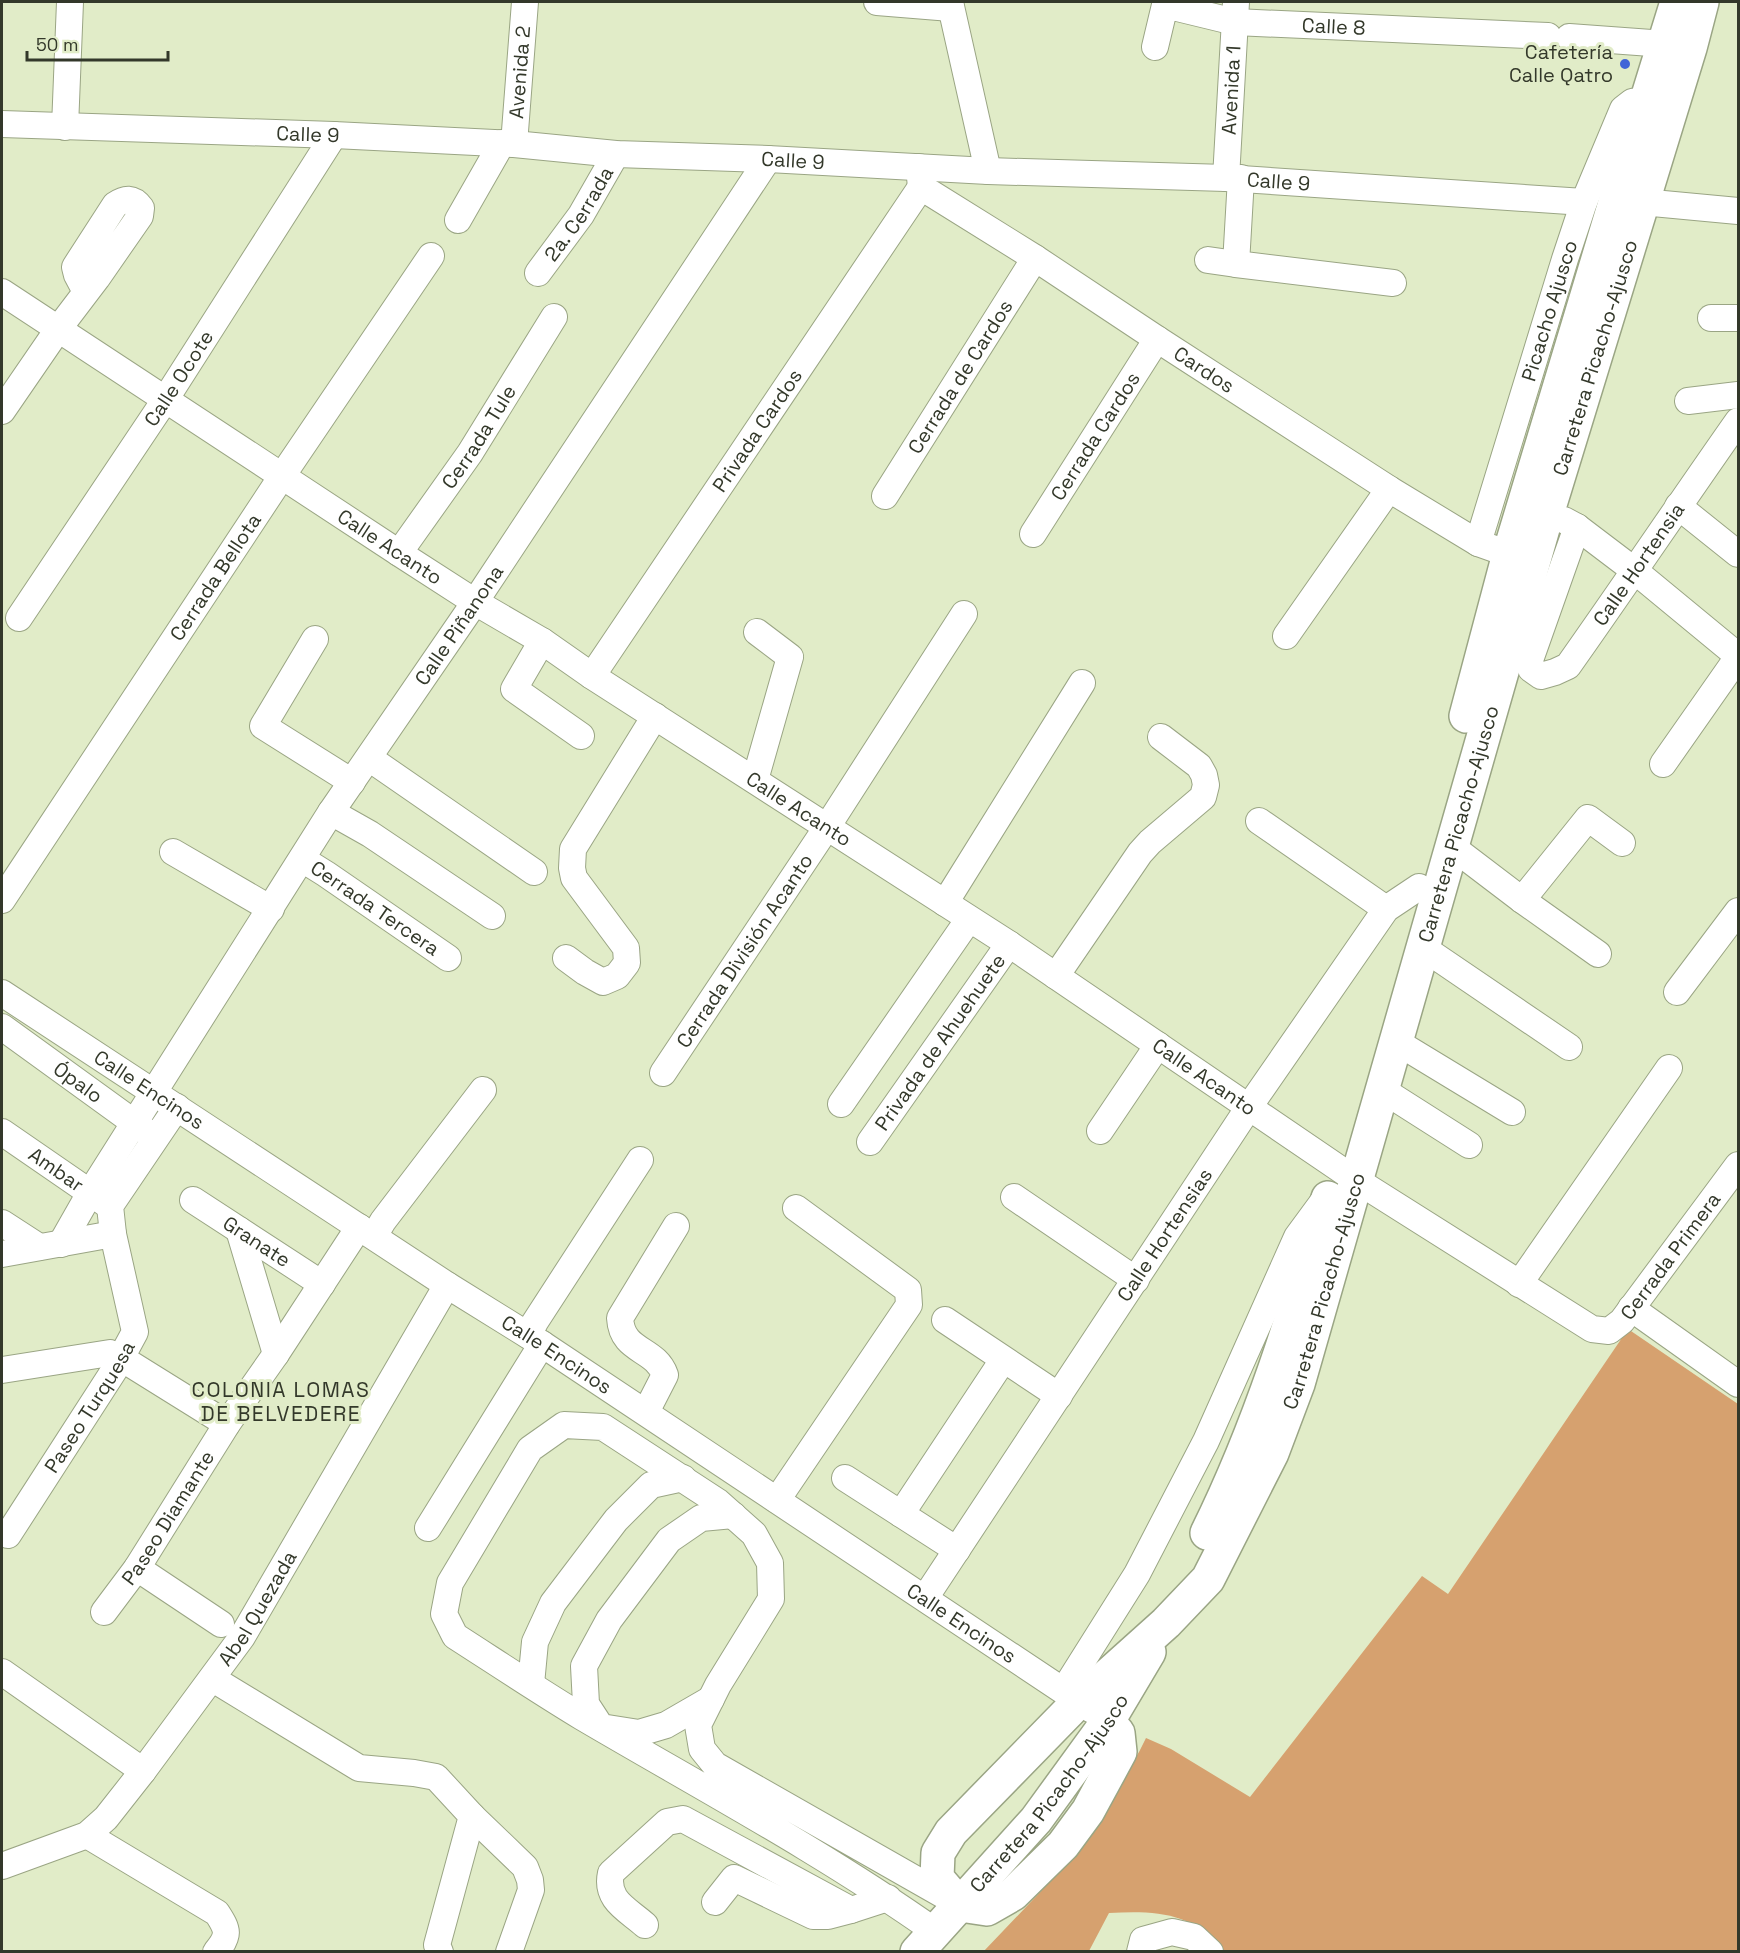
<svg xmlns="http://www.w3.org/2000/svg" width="1740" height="1953" font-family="'Space Grotesk',sans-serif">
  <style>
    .forest { fill: #d6a16f }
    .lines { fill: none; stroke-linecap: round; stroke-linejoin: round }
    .minor-casing { stroke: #9aa584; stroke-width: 28 }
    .major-casing { stroke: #9aa584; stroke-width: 36 }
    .minor { stroke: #fff; stroke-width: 26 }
    .major { stroke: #fff; stroke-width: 33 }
    .poi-dot { fill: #4165d7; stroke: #e1ecc8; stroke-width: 2 }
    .labels { text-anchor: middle; stroke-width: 6; stroke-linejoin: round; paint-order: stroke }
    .street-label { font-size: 20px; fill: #33382a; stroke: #e1ecc8 }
    .poi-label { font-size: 20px; fill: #33382a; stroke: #e1ecc8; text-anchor: end }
    .neighbourhood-label { font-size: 21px; letter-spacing: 1.5px; fill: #33382a; stroke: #e1ecc8 }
  </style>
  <rect width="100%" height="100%" fill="#e1ecc8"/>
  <path class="forest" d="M1628 1329 1738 1404V1951H1221C1193 1911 1154 1911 1109 1913L1089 1951 983 1952 1065 1866 1139 1752 1146 1738 1171 1749 1250 1797 1422 1576 1448 1594Z"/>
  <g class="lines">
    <g class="minor-casing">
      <g id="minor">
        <path d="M877 2 951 8"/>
        <path d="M950 2 988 171"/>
        <path d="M1569 37 1665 44"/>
        <path id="s1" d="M1155 47 1165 5 1235 22 1548 36"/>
        <path id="s2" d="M2 124 334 135 514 144 616 154 768 159 988 171 1226 178 1584 202"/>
        <path d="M65 127 70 2"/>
        <path id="s3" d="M514 144 525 2"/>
        <path id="s4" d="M919 167 921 187 1035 258 1157 339 1389 489 1478 543 1509 554"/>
        <path id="s5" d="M1226 178 1236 2"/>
        <path d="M1241 178 1236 264 1393 283"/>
        <path d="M1626 198 1642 202 1738 211"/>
        <path d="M458 220 502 143"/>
        <path d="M1208 260 1236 264"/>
        <path id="s6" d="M538 273 581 215 616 154"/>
        <path id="s7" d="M2 292 399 553 475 602 542 641 592 676 1009 944 1356 1180 1592 1329 1609 1331 1622 1321 1738 1165"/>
        <path d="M1711 318H1738"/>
        <path d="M1688 401 1738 395"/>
        <path d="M2 411 59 328 97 278 140 216 141 208C133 197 125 198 115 205L75 267 77 275 86 292"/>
        <path id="s8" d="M885 496 1035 258"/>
        <path d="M1678 506 1738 554"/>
        <path d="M1564 520 1577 527 1635 571 1738 656"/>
        <path id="s9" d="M1577 527 1530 660 1531 669 1541 676 1555 672 1568 666C1626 584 1681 502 1738 421"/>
        <path id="s10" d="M1033 534 1157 339"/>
        <path id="s11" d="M1478 543 1565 259 1584 202 1623 109 1632 102 1648 100"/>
        <path id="s12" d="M399 553 470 453 554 317"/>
        <path id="s13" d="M19 618 165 400 334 135"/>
        <path d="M1286 636 1389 489"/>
        <path d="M315 639 263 726 352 782"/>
        <path d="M542 641 514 689 581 736"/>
        <path id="s14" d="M592 676 921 187"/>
        <path d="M369 758 534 872"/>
        <path d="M1663 764 1738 657"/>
        <path d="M755 780 790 657 757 632"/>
        <path d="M331 812 370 834 492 916"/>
        <path d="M1259 821 1386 909"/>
        <path d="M1451 846 1522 900 1598 954"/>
        <path d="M173 852 271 909"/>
        <path id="s15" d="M302 859 326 874 448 958"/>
        <path id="s16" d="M2 900 282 476 431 256"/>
        <path d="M1522 900 1588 818 1622 843"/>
        <path d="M945 903 1082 683"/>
        <path d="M1422 947 1569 1047"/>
        <path d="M566 958 585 972 603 982 617 976 627 963 626 948 574 878 572 868 573 849 655 716"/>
        <path d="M1056 976 1140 853 1150 842 1203 797 1206 785 1204 775 1199 766 1161 737"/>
        <path d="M1677 992 1738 911"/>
        <path id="s17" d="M2 993 447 1285 542 1344 1092 1710"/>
        <path id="s18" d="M2 1027 147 1132"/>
        <path d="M1395 1041 1512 1112"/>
        <path id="s19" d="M663 1073 827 827 964 614"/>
        <path d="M1381 1089 1469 1145"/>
        <path d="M841 1104 969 919"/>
        <path d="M1100 1131 1158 1045"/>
        <path id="s20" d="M2 1132 105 1203"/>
        <path id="s21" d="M870 1142 1009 944"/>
        <path d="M1014 1197 1136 1280"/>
        <path id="s22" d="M193 1200 322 1284"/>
        <path d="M2 1223 39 1247"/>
        <path d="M239 1230 276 1354"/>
        <path d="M374 1236 383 1221 483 1090"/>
        <path id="s23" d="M61 1244 90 1193 331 812 475 602 768 159"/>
        <path d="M2 1254 113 1234"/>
        <path d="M1519 1284 1669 1068"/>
        <path d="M1631 1308 1738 1384"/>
        <path d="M945 1320 1059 1396"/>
        <path d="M528 1335 535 1322 640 1160"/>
        <path d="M2 1370 110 1353 121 1358 227 1424"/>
        <path d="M646 1412 665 1375C655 1347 622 1353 620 1318L676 1226"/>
        <path d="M845 1478 901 1514"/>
        <path d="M777 1500 909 1305 908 1290 796 1208"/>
        <path d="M428 1528 542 1344"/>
        <path id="s24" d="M8 1535 115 1369 135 1332 113 1234 110 1206 177 1107"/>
        <path d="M957 1550 901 1514 1003 1360"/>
        <path d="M137 1568 221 1624"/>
        <path id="s25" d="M925 1598 1249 1107 1386 909 1419 887"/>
        <path id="s26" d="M104 1612 137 1568 227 1424 276 1354 359 1227"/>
        <path d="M2 1672 143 1771"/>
        <path d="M213 1679 359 1768 414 1773 436 1777 472 1816 437 1945 440 1952"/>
        <path d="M531 1684 535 1642 553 1603 616 1520 651 1485 683 1478"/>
        <path d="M1064 1690 1137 1574 1206 1441 1297 1237 1322 1203"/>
        <path d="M711 1699 666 1725 639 1733 601 1727 586 1704 584 1666 609 1620 669 1540 701 1518 733 1515"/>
        <path d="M472 1816 525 1867 530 1880 531 1890 509 1952"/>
        <path d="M87 1835 217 1913C228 1930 230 1935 216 1952"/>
        <path id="s27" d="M2 1866 87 1835 106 1818 143 1771 242 1637 447 1285"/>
        <path d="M715 1902 734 1878 813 1916H828L851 1910"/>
        <path d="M645 1925C627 1909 605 1900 611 1873L667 1822 683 1819 851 1910 888 1898"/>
        <path d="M936 1932C823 1852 701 1787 582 1717 539 1691 497 1663 455 1636L444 1614 450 1583 530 1449 564 1425 603 1427 718 1502 754 1534 770 1563 771 1599 718 1685 698 1725 702 1749 715 1765 952 1900"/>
        <path d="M1140 1952 1143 1940 1172 1932 1194 1937 1210 1952"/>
      </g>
    </g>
    <g class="major-casing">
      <g id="major">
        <path d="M1466 716 1509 554 1617 196 1677 2"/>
        <path d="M1207 1533C1260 1426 1295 1312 1328 1198"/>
        <path id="s28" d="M1108 1721 1118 1733 1120 1752 1088 1811 1063 1845 1013 1894 987 1909 960 1905 937 1878 938 1853 951 1832 1079 1701 1166 1623 1208 1579 1272 1453 1298 1384 1548 511 1690 48 1702 2"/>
        <path id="s29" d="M917 1952 1036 1820 1108 1721 1149 1652"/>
      </g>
    </g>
    <use href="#minor" class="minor"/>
    <use href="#major" class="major"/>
  </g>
  <circle class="poi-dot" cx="1625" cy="64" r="6"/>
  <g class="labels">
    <g class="street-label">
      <text dy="7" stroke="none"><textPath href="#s1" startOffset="214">Calle 8</textPath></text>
      <text dy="7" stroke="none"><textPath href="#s3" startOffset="72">Avenida 2</textPath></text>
      <text dy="7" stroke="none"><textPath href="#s5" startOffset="88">Avenida 1</textPath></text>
      <text dy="7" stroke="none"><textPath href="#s2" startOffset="306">Calle 9</textPath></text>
      <text dy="7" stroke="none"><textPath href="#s2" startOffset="792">Calle 9</textPath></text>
      <text dy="7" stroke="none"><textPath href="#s2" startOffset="1278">Calle 9</textPath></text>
      <text dy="7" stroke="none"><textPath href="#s6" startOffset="72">2a. Cerrada</textPath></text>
      <text dy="7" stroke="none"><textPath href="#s11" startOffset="243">Picacho Ajusco</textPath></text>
      <text dy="7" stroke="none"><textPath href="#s28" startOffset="2001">Carretera Picacho-Ajusco</textPath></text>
      <text dy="7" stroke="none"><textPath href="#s4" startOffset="357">Cardos</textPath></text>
      <text dy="7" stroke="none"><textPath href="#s8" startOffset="141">Cerrada de Cardos</textPath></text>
      <text dy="7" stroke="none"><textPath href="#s13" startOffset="288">Calle Ocote</textPath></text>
      <text dy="7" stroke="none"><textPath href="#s14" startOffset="296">Privada Cardos</textPath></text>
      <text dy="7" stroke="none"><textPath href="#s12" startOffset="141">Cerrada Tule</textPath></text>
      <text dy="7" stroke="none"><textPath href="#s10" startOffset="116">Cerrada Cardos</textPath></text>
      <text dy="7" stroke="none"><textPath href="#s7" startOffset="464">Calle Acanto</textPath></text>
      <text dy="7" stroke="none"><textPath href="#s9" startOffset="315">Calle Hortensia</textPath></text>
      <text dy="7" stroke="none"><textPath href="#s16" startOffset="387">Cerrada Bellota</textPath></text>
      <text dy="7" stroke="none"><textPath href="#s23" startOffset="736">Calle Piñanona</textPath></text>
      <text dy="7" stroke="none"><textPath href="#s7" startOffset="950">Calle Acanto</textPath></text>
      <text dy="7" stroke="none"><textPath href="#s28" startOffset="1515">Carretera Picacho-Ajusco</textPath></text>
      <text dy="7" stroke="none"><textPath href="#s15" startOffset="88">Cerrada Tercera</textPath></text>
      <text dy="7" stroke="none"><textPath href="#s19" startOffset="147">Cerrada División Acanto</textPath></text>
      <text dy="7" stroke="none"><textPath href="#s21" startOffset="122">Privada de Ahuehuete</textPath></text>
      <text dy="7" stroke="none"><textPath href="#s7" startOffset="1436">Calle Acanto</textPath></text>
      <text dy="7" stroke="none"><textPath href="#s18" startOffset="94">Ópalo</textPath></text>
      <text dy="7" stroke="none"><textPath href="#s17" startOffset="176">Calle Encinos</textPath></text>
      <text dy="7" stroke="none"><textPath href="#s20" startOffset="66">Ambar</textPath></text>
      <text dy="7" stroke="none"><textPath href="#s25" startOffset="435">Calle Hortensias</textPath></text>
      <text dy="7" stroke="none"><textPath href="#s22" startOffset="76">Granate</textPath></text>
      <text dy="7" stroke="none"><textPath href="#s7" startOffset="2013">Cerrada Primera</textPath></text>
      <text dy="7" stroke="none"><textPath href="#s28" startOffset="1029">Carretera Picacho-Ajusco</textPath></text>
      <text dy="7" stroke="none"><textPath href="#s17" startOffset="662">Calle Encinos</textPath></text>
      <text dy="7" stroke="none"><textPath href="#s24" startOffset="152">Paseo Turquesa</textPath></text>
      <text dy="7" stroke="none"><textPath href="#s26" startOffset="114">Paseo Diamante</textPath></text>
      <text dy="7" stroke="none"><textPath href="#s27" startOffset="375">Abel Quezada</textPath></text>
      <text dy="7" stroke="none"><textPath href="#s17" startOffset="1148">Calle Encinos</textPath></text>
      <text dy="7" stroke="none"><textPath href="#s29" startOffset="207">Carretera Picacho-Ajusco</textPath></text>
    </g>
    <g class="poi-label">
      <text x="1613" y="59">Cafetería<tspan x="1613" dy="23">Calle Qatro</tspan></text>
    </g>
    <g class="neighbourhood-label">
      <text x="281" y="1397">COLONIA LOMAS<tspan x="281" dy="24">DE BELVEDERE</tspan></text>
    </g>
  </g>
  <rect width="1740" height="1953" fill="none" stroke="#33382a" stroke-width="6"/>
  <path d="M27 51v9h141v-9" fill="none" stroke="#33382a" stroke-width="3"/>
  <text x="36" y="51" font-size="18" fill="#33382a" stroke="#e1ecc8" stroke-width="4.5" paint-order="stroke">50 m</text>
</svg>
